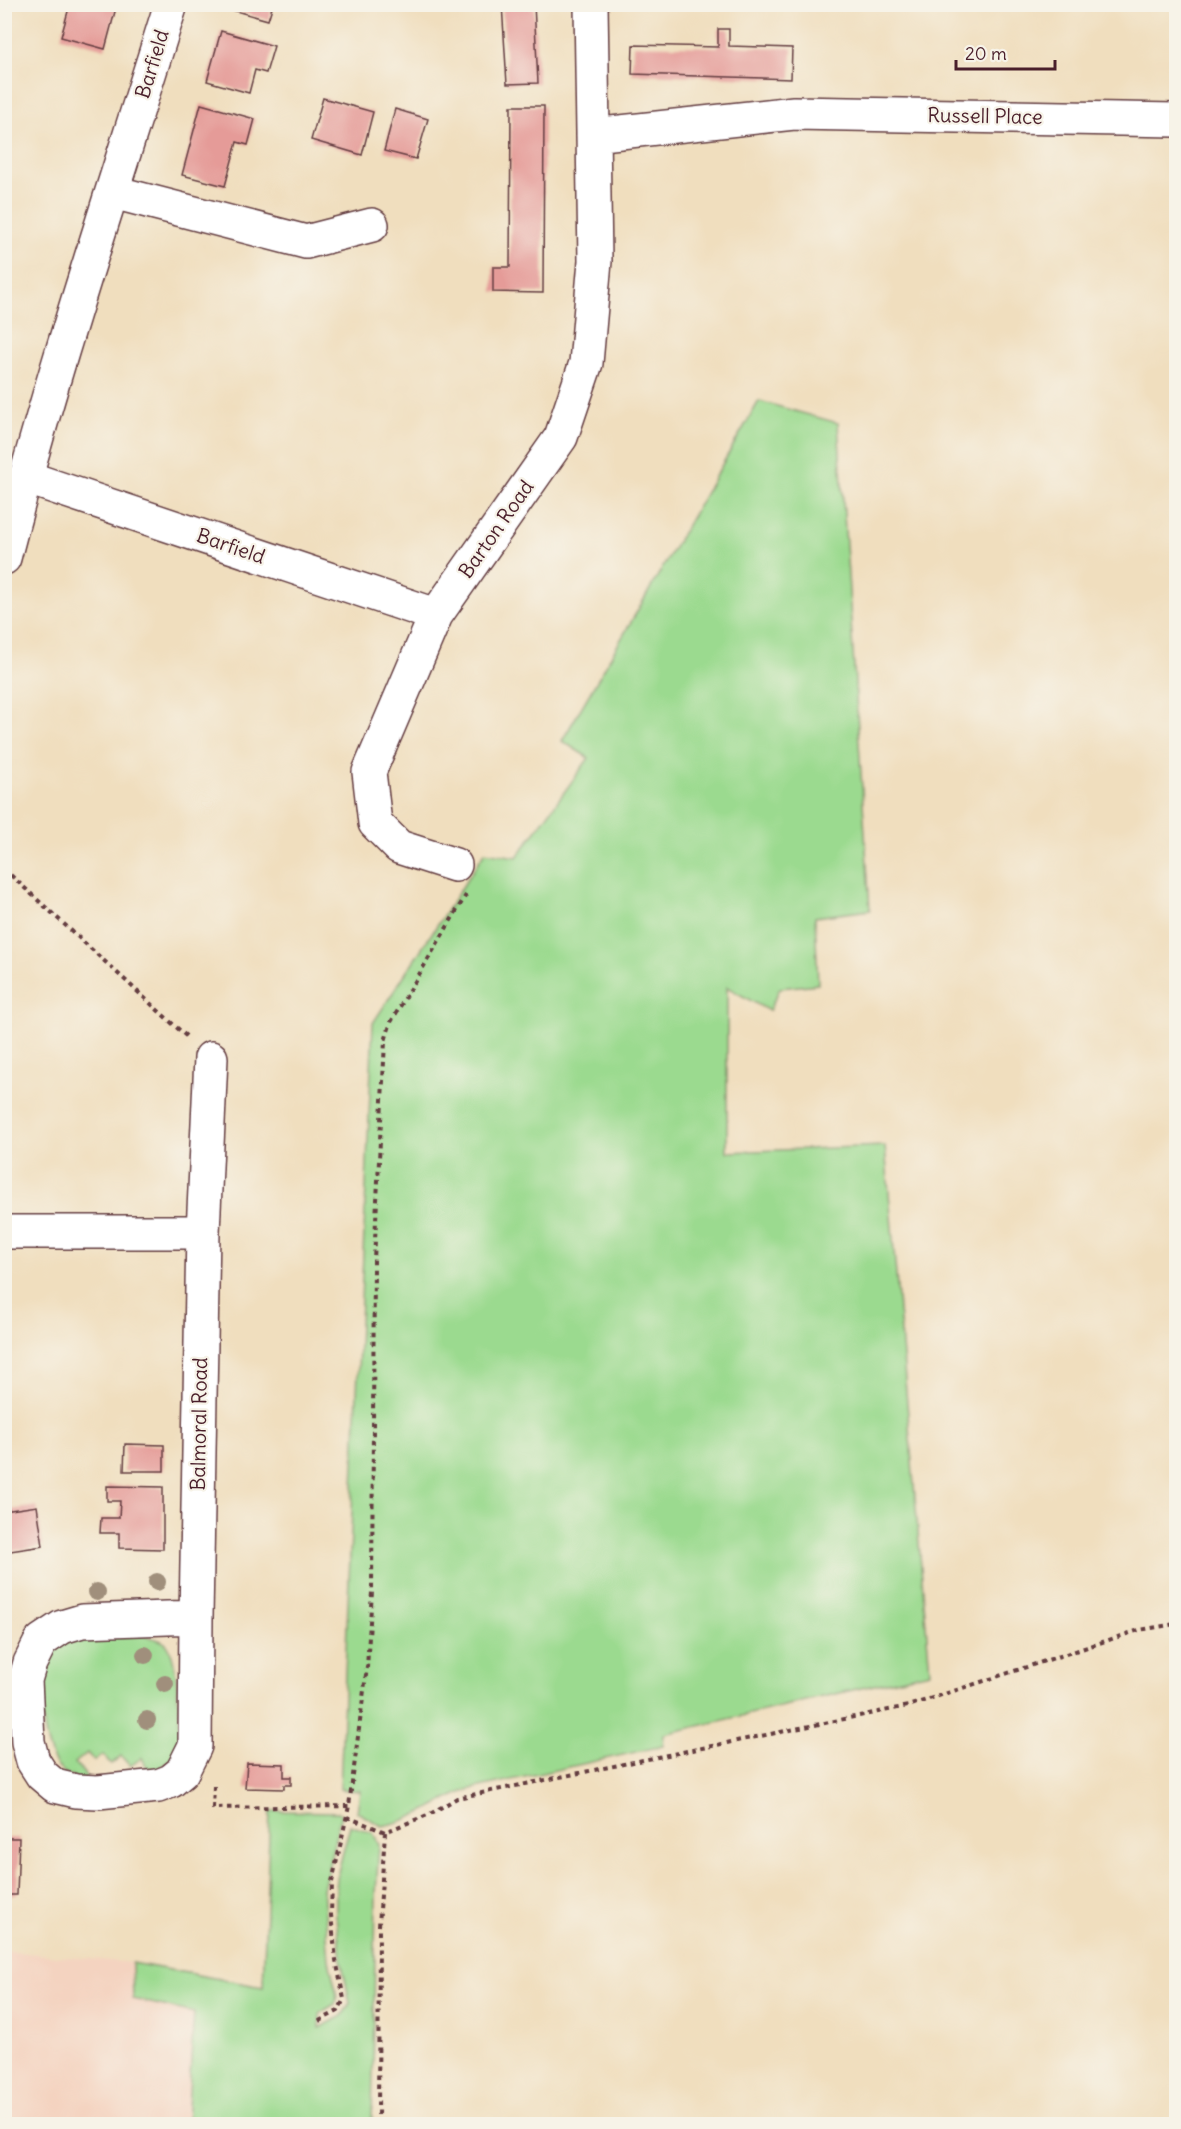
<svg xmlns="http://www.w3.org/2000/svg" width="1181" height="2129" font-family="Delius,sans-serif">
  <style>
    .built { fill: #f4d3c0 }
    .green { fill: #9bda8f; stroke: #727c5d; stroke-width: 1.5 }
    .building { fill: #e59b98 }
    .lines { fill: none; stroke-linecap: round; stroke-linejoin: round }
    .minor-casing { stroke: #633c41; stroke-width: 36 }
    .path { stroke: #633c41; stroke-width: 4; stroke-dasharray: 4.5 4.5; stroke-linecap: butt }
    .minor { stroke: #fff; stroke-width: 33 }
    .tree { fill: #a08f7b }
    .labels { text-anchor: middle; stroke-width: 4.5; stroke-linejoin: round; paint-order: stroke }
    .street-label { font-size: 20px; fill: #4a1f2b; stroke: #f7f3e8 }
  </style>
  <rect width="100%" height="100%" fill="#f7f3e8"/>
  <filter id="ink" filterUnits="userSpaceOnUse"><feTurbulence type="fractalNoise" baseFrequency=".0167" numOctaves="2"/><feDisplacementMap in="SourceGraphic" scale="12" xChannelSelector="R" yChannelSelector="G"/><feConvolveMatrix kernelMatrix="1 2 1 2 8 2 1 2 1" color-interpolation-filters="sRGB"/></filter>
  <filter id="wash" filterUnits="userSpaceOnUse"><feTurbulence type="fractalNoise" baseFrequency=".008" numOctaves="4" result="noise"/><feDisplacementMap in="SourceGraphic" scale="24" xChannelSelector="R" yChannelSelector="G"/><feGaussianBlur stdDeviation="1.35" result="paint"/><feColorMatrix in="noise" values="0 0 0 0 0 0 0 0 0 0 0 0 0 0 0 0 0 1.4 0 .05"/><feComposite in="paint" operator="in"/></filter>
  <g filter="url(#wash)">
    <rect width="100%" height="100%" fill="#f0debe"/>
    <path class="built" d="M4 1951 132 1963 133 1999 194 2013 187 2124H5Z"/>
    <path class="green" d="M759 401 838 423 870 910 815 917 818 984 780 988 769 1011 727 987V1152L885 1146 930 1672 664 1734 663 1746 471 1789C441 1800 413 1821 382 1826L357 1812 360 1791 340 1789 373 1023 485 852 517 857 589 758 562 741Z
      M114 1635C130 1636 152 1634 165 1643 179 1653 179 1724 180 1743L177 1754 151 1775 142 1758 130 1766 121 1756 111 1764 103 1755 94 1761 87 1753 75 1763 87 1777 80 1781C73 1777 62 1773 57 1766 43 1744 36 1688 46 1663 49 1657 55 1650 61 1646 77 1635 96 1636 114 1635Z
      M270 1811 338 1812 341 1814 323 1889 329 1960 337 1995 335 2004 320 2013V2028L342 2016 350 2003 341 1959 336 1916V1888L338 1872 350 1825 373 1833 379 1845 376 1893 372 2124H187L194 2013 133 1999 132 1963 263 1987Z"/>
    <g id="blocks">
      <path class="building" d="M70 4H117L105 49 61 37Z
        M226 4H273L268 20 225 8Z
        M502 4H534L538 83 507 84Z
        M718 29H729V46L792 48 791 79 632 74 633 45 718 47Z
        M221 31 274 46 266 73 255 70 249 93 207 81Z
        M323 98 373 112 362 155 311 140Z
        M201 104 255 119 248 145 237 142 225 186 182 175Z
        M511 106H544L543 293 493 292V267H510Z
        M395 109 428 119 416 159 384 151Z
        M125 1444 164 1445V1471H124Z
        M107 1486 163 1487V1549L119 1548V1533H100L101 1518H119L120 1501H107Z
        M37 1506 43 1546 4 1552V1511Z
        M247 1763 284 1764V1777H291V1785H284V1789L245 1788Z
        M4 1838H19L17 1895H4Z"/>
    </g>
  </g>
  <g filter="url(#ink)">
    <use href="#blocks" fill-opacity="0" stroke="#633c41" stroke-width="1.5"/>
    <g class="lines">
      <g class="minor-casing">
        <path id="minor" d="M593 135 794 113 1176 120
          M113 192 306 242 372 225
          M25 477 436 615
          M4 558C52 371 114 188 171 4
          M455 865 399 847 375 823 369 772 436 615 561 437 586 363 595 261 591 4
          M4 1232H203
          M196 1617 195 1746 182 1772 171 1781 158 1786 98 1792 76 1791 55 1786 42 1775 33 1761 28 1742 25 1680 30 1663 41 1641 62 1627 82 1621Z
          M196 1617 203 1232 211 1058"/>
      </g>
      <path class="path" d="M4 869 186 1036
        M214 1786 213 1808 349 1806
        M347 1817 385 1832 430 1814 457 1798 908 1706 1139 1630 1176 1624
        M319 2021 338 2011 344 1999 336 1960 331 1915 332 1882 349 1806 367 1667 372 1592 374 1260 385 1041 391 1022 466 895
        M378 2124 379 1926 385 1832"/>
      <use href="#minor" class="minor"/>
    </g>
    <g class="tree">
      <circle cx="157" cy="1582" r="9"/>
      <circle cx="97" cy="1592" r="9"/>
      <circle cx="145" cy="1655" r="9"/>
      <circle cx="165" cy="1684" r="9"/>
      <circle cx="147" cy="1720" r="9"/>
    </g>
  </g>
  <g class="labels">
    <g class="street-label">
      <text transform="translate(152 64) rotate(-73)" y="7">Barfield</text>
      <text transform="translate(985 116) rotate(1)" y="7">Russell Place</text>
      <text transform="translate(496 529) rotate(-55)" y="7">Barton Road</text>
      <text transform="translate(231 546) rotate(19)" y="7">Barfield</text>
      <text transform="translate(199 1424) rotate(-89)" y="7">Balmoral Road</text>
    </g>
  </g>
  <rect width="1181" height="2129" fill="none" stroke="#f7f3e8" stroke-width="24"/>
  <path d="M956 60v9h99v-9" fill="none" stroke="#4a1f2b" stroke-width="3"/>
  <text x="965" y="60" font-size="18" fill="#4a1f2b" stroke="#f7f3e8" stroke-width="4.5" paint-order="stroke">20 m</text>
</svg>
